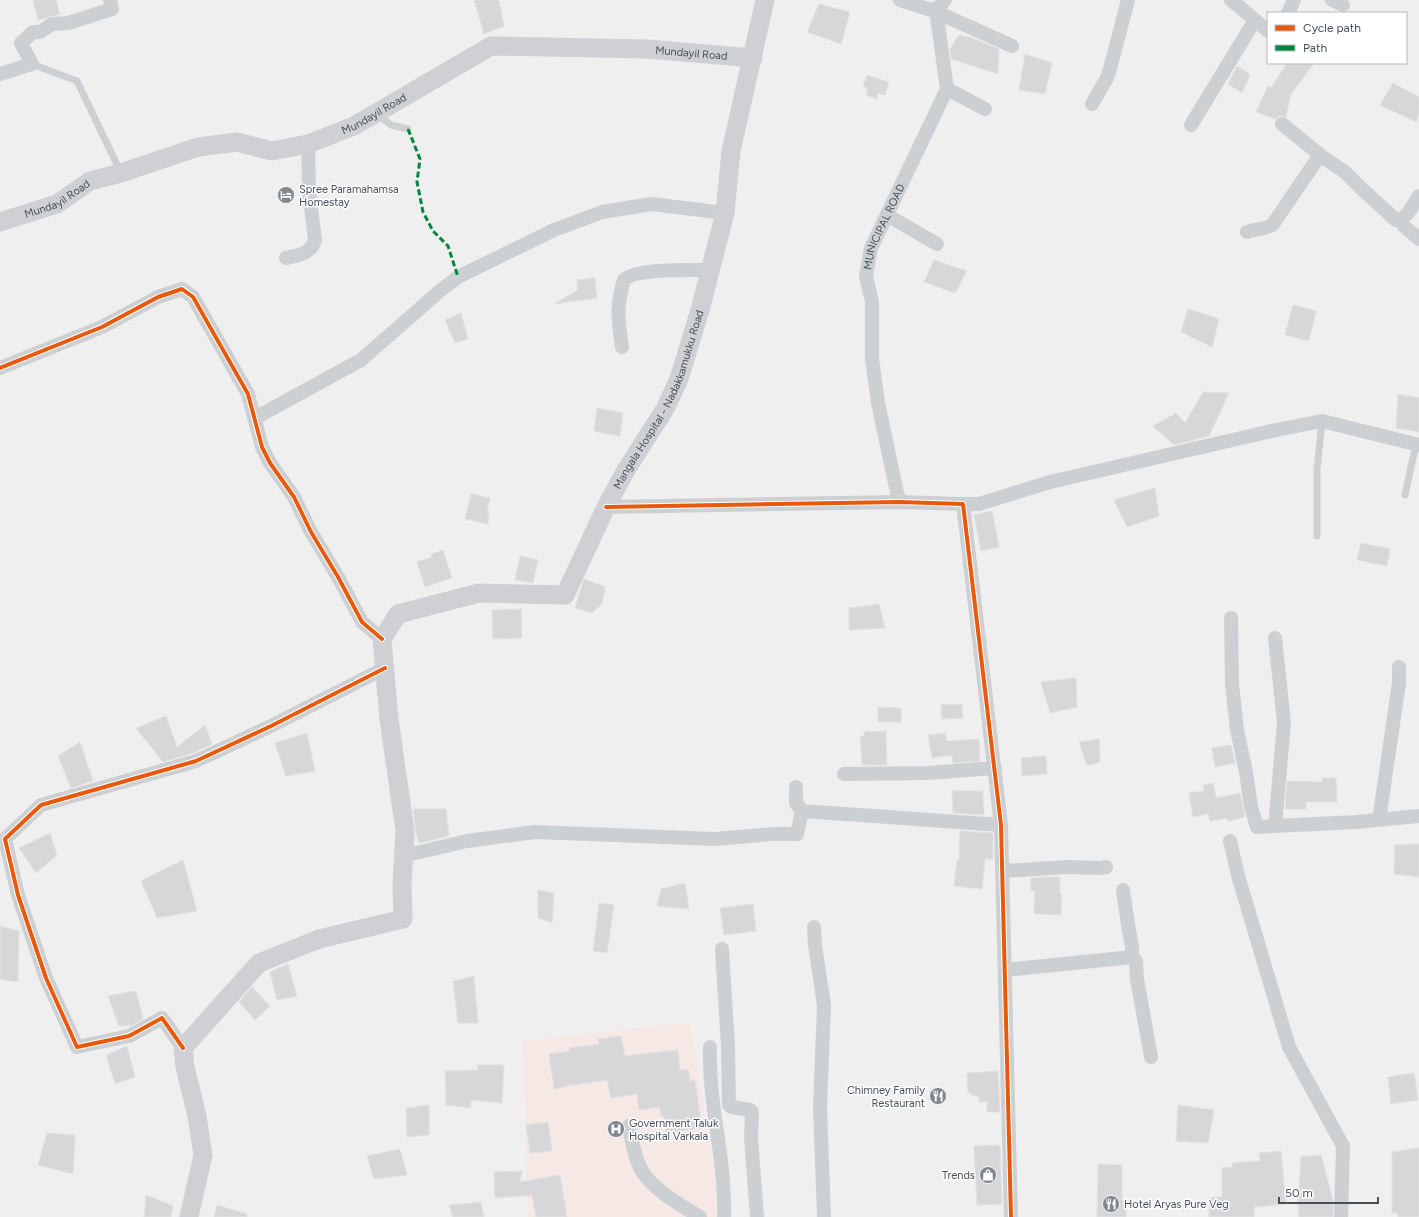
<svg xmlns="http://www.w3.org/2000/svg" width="1419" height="1217" font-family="Figtree,sans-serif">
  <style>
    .medical { fill: #f6e8e5 }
    .building { fill: #d7d7d9; stroke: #e1e1e2 }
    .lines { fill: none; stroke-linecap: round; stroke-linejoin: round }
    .service { stroke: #cdd0d3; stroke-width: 7 }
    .minor { stroke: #cdd0d3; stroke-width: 14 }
    .secondary { stroke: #ced0d4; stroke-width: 19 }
    .quiet { stroke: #00873e; stroke-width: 3; stroke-dasharray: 6 3; stroke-linecap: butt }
    .cycleway-casing { stroke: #fff; stroke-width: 6 }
    .cycleway { stroke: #e8590c; stroke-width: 4 }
    .labels { text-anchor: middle; stroke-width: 3; stroke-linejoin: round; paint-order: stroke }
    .street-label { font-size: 11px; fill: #46505c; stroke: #fff }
    .poi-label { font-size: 11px; fill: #46505c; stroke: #fff; text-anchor: start }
  </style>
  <rect width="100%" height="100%" fill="#f0efef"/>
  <path class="medical" d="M690 1022 722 1217H528L523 1041Z"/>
  <path class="building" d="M33 0H56L60 14 38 20Z
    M474 0H499L504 26 484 34Z
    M819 4 850 12 841 44 807 32Z
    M959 35 972 38 999 49 998 74 951 59 950 49Z
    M1025 54 1052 63 1045 94 1019 90Z
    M1287 63H1314L1291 94 1286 117 1279 116 1275 119 1256 112 1268 86 1271 88Z
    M1237 66 1250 74 1242 93 1228 84Z
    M867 75 889 82 885 95 878 93 877 99 866 95 868 88 863 87Z
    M1393 83 1419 97V114L1416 122 1380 105Z
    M934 260 967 271 955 293 924 282Z
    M595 278 597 298 554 304 578 290 577 280Z
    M1293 305 1316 311 1309 341 1285 335Z
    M1188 309 1219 319 1212 347 1181 332Z
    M461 313 468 339 455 343 445 320Z
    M1203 392 1229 393 1209 436 1174 445 1153 426 1176 413 1185 423Z
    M1398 394 1419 398V432L1396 428Z
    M597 408 623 413 620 436 594 431Z
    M1155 488 1159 516 1127 527 1114 500Z
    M471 494 490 498 487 513 489 514 488 524 465 519Z
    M992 511 999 547 981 551 974 515Z
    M1361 543 1390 549 1387 566 1357 560Z
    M443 550 452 578 425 587 417 562 432 557 431 554Z
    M520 556 538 560 533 583 515 580Z
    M584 579 605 587 602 604 592 613 575 608 581 588Z
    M879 604 885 628 849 630V608Z
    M521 609 522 638 493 639 492 610Z
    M1076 678 1077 707 1050 713 1041 682Z
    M962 704 963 718 942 719 941 705Z
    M878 707 901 708V722H878Z
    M166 716 177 747 205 725 212 744 193 753 163 762 136 728Z
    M886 731 887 765H862L860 736H864V732Z
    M307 733 315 771 286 776 275 743Z
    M945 733 947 741 979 739 980 761 953 763 952 755 932 758 928 735Z
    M1099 739 1100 762 1087 766 1079 742Z
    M80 742 93 781 71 788 58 756Z
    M1231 745 1235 763 1215 767 1212 748Z
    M1046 756 1047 774 1022 776 1021 758Z
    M1322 778H1336L1337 802H1306V809H1285L1287 781 1322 782Z
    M1213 783 1216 798 1240 793 1245 817 1228 821 1227 818 1210 821 1208 814 1193 817 1189 793 1204 791 1203 785Z
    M952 791H983L984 815 953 813Z
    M413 809H446L449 836 419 843 416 833Z
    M960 831 993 833V859H985L982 889 954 886 957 860 959 861Z
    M50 833 57 855 36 873 19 848Z
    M1419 844V877L1394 874 1395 845Z
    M183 860 197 911 157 918 141 881Z
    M1046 877H1060V894H1062L1061 915 1034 914 1035 891H1031V878Z
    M685 883 689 909 657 906 661 889Z
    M538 890 554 893 552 923 538 918Z
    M599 903 614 905 607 953 593 951Z
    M753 904 756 931 724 935 720 908Z
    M0 926 19 931 18 982 0 979Z
    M288 964 297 996 277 1000 270 972Z
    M474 976 478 1023H458L453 981Z
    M252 987 270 1006 255 1020 239 1002Z
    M136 991 143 1019 132 1025 119 1026 108 996Z
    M621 1036 625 1056 678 1050 680 1070 688 1069 690 1081 695 1080 702 1128 666 1133 664 1116 661 1117 660 1107 639 1110 637 1094 611 1098 607 1080 566 1086V1087L554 1089 549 1054 570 1051 569 1048 599 1044 598 1039Z
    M127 1046 135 1077 115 1084 106 1055Z
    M478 1065H504L502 1103 471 1100V1108L446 1105 445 1071 478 1070Z
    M998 1071 1000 1112H987V1102H979V1096H972V1093H968L967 1073Z
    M1414 1073 1418 1100 1391 1104 1388 1077Z
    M429 1105V1135L407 1137 406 1108Z
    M1178 1105 1214 1110 1208 1143 1176 1141Z
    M548 1122 552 1151 530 1153 526 1125Z
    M47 1133 75 1135 73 1174 38 1165Z
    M1000 1145 1002 1204 977 1205 974 1146Z
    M1419 1148V1216L1417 1217H1398V1213H1392V1152Z
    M400 1149 407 1175 374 1179 367 1156Z
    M1281 1151 1286 1204 1254 1207V1217H1209V1198L1222 1197V1168L1233 1167 1232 1163 1260 1161 1259 1153Z
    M1321 1155 1333 1201V1217H1299L1298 1203 1301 1157Z
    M1098 1164 1122 1165V1200H1126V1217H1097Z
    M522 1171 520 1182 560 1175 567 1217H536L532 1195 495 1198 494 1172Z
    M146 1195 173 1206 171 1217H144Z
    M481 1202 484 1217H453L449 1205Z
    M217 1205 247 1214V1217H214Z"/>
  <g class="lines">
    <path class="service" d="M32 64 77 81 121 173
      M377 114 391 125 408 129
      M1405 495 1416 444
      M1317 536V470L1322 421"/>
    <g class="minor">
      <path d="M900 0 931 10 939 7 945 0"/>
      <path d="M1231 0 1268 31"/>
      <path d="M1332 0 1343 5"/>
      <path d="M936 9 943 15 1012 46"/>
      <path d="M1288 13 1294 0"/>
      <path d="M0 74 32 64 21 43 33 32H40L52 24 68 23 112 9 110 0"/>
      <path d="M947 89 985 109"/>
      <path d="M1092 104 1107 78 1110 69 1128 0"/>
      <path d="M1282 124 1324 158 1345 172 1363 190 1396 220C1406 221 1413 204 1419 196"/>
      <path d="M1191 125 1255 20"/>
      <path d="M887 215 937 244"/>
      <path d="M1401 220 1404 226 1419 239"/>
      <path d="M1247 232C1256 228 1265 230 1273 224L1320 155"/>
      <path d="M286 258C297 256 312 253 315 240L309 191 308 144"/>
      <path d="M622 347C618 321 616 306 624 280 634 268 693 270 710 270"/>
      <path d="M0 368 102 327 158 297 182 289 193 297 248 394 262 447 270 463 294 497 311 532 338 577 362 622 382 639"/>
      <path d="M255 418 361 360 441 290 458 277 554 230 602 212 651 204 725 213"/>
      <path id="s1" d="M899 502 878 403 872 358V302L866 276 871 248 947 89 936 9"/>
      <path d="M963 504H979L1050 482 1276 430 1322 421 1419 445"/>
      <path d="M606 507 899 502 963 504 1001 825 1011 1217"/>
      <path d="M1231 618 1232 684 1237 730 1246 772 1251 807 1257 827 1356 822 1419 816"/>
      <path d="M1275 638 1284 723 1275 826"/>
      <path d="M844 774 927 773 995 768"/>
      <path d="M796 787V803L802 811 1001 825"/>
      <path d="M1379 820 1399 683V667"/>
      <path d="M1230 841 1239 879 1289 1047 1343 1146 1341 1217"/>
      <path d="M403 856 467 841 535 832 715 839 773 834H797L802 811"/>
      <path d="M1003 871 1068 867 1100 868 1106 867"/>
      <path d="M1123 890 1128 925 1132 946V957"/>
      <path d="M814 927 815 945 824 1005 820 1107 824 1217"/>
      <path d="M722 949 728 1047 729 1105 732 1107 750 1110 752 1112 751 1138 757 1217"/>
      <path d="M1005 970 1132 957 1136 961 1137 979 1151 1057"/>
      <path d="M710 1047C708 1105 726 1159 724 1217"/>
      <path d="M183 1048 162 1018 129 1036 77 1047 46 978 18 895 5 839 41 805 196 761 271 726 385 668"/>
      <path d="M629 1126C632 1141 634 1157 642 1171 652 1189 682 1206 700 1217"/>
    </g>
    <g class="secondary">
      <path id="s2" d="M0 222 57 204 90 181 121 173 198 147 237 142 272 151 308 144 354 126 491 46 647 49 753 58"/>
      <path id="s3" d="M189 1217 203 1155 197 1116 185 1067 183 1048 259 963 319 939 403 919 402 884 405 831 389 719 382 639 398 614 479 593 565 595 606 507 626 470 665 409 679 379 700 310 725 213 731 151 765 0"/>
    </g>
    <path class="quiet" d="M408 129 420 159 417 182 423 212 433 231 448 246 458 277"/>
    <g class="cycleway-casing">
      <path id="cycleway" d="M0 368 102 327 158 297 182 289 193 297 248 394 262 447 270 463 294 497 311 532 338 577 362 622 382 639
        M606 507 899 502 963 504 1001 825 1011 1217
        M183 1048 162 1018 129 1036 77 1047 46 978 18 895 5 839 41 805 196 761 271 726 385 668"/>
    </g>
    <use href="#cycleway" class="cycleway"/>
  </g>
  <defs>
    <g id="hotel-disc" transform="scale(0.9)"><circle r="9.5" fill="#82888f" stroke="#fff"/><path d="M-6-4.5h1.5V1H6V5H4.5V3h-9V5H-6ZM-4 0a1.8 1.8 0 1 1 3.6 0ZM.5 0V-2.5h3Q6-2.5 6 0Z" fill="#fff"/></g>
    <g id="restaurant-disc" transform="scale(0.9)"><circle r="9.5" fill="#82888f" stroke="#fff"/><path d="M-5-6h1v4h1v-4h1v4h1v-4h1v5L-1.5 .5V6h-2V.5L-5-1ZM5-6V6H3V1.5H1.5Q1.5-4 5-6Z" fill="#fff"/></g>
    <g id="hospital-disc" transform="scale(0.9)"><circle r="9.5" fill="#82888f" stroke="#fff"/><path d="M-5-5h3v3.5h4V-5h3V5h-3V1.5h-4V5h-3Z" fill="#fff"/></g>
    <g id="shop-disc" transform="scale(0.9)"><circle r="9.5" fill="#82888f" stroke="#fff"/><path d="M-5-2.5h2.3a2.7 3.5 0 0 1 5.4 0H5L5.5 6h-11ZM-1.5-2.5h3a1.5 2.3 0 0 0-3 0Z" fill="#fff"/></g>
  </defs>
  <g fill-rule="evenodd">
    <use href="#hotel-disc" x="286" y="195"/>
    <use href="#restaurant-disc" x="938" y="1096"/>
    <use href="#hospital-disc" x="616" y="1129"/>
    <use href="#shop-disc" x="988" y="1175"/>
    <use href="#restaurant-disc" x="1111" y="1204"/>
  </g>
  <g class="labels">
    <g class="street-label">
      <text dy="4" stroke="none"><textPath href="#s2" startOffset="734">Mundayil Road</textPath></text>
      <text dy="4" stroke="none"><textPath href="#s2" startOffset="398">Mundayil Road</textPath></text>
      <text dy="4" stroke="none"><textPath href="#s2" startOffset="62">Mundayil Road</textPath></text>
      <text dy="4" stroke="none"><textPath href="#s1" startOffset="282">MUNICIPAL ROAD</textPath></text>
      <text dy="4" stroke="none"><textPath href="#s3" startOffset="1136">Mangala Hospital - Nadakkamukku Road</textPath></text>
    </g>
    <g class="poi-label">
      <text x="299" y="193">Spree Paramahamsa<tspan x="299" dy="13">Homestay</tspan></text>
      <text x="925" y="1094" text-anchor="end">Chimney Family<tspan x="925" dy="13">Restaurant</tspan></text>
      <text x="629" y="1127">Government Taluk<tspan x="629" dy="13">Hospital Varkala</tspan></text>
      <text x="975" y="1179" text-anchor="end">Trends</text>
      <text x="1124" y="1208">Hotel Aryas Pure Veg</text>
    </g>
  </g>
  <rect x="1267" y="12" width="140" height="52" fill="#ffffff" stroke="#b5b9be"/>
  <rect x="1275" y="25" width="20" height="6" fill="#e8590c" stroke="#b5b9be"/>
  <text x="1303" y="32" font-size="12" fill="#46505c">Cycle path</text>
  <rect x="1275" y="45" width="20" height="6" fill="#00873e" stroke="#b5b9be"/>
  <text x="1303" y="52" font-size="12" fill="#46505c">Path</text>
  <path d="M1279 1197v6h99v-6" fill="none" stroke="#46505c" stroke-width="2"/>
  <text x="1285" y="1197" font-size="12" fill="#46505c" stroke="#ffffff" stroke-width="3" paint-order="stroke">50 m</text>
</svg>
